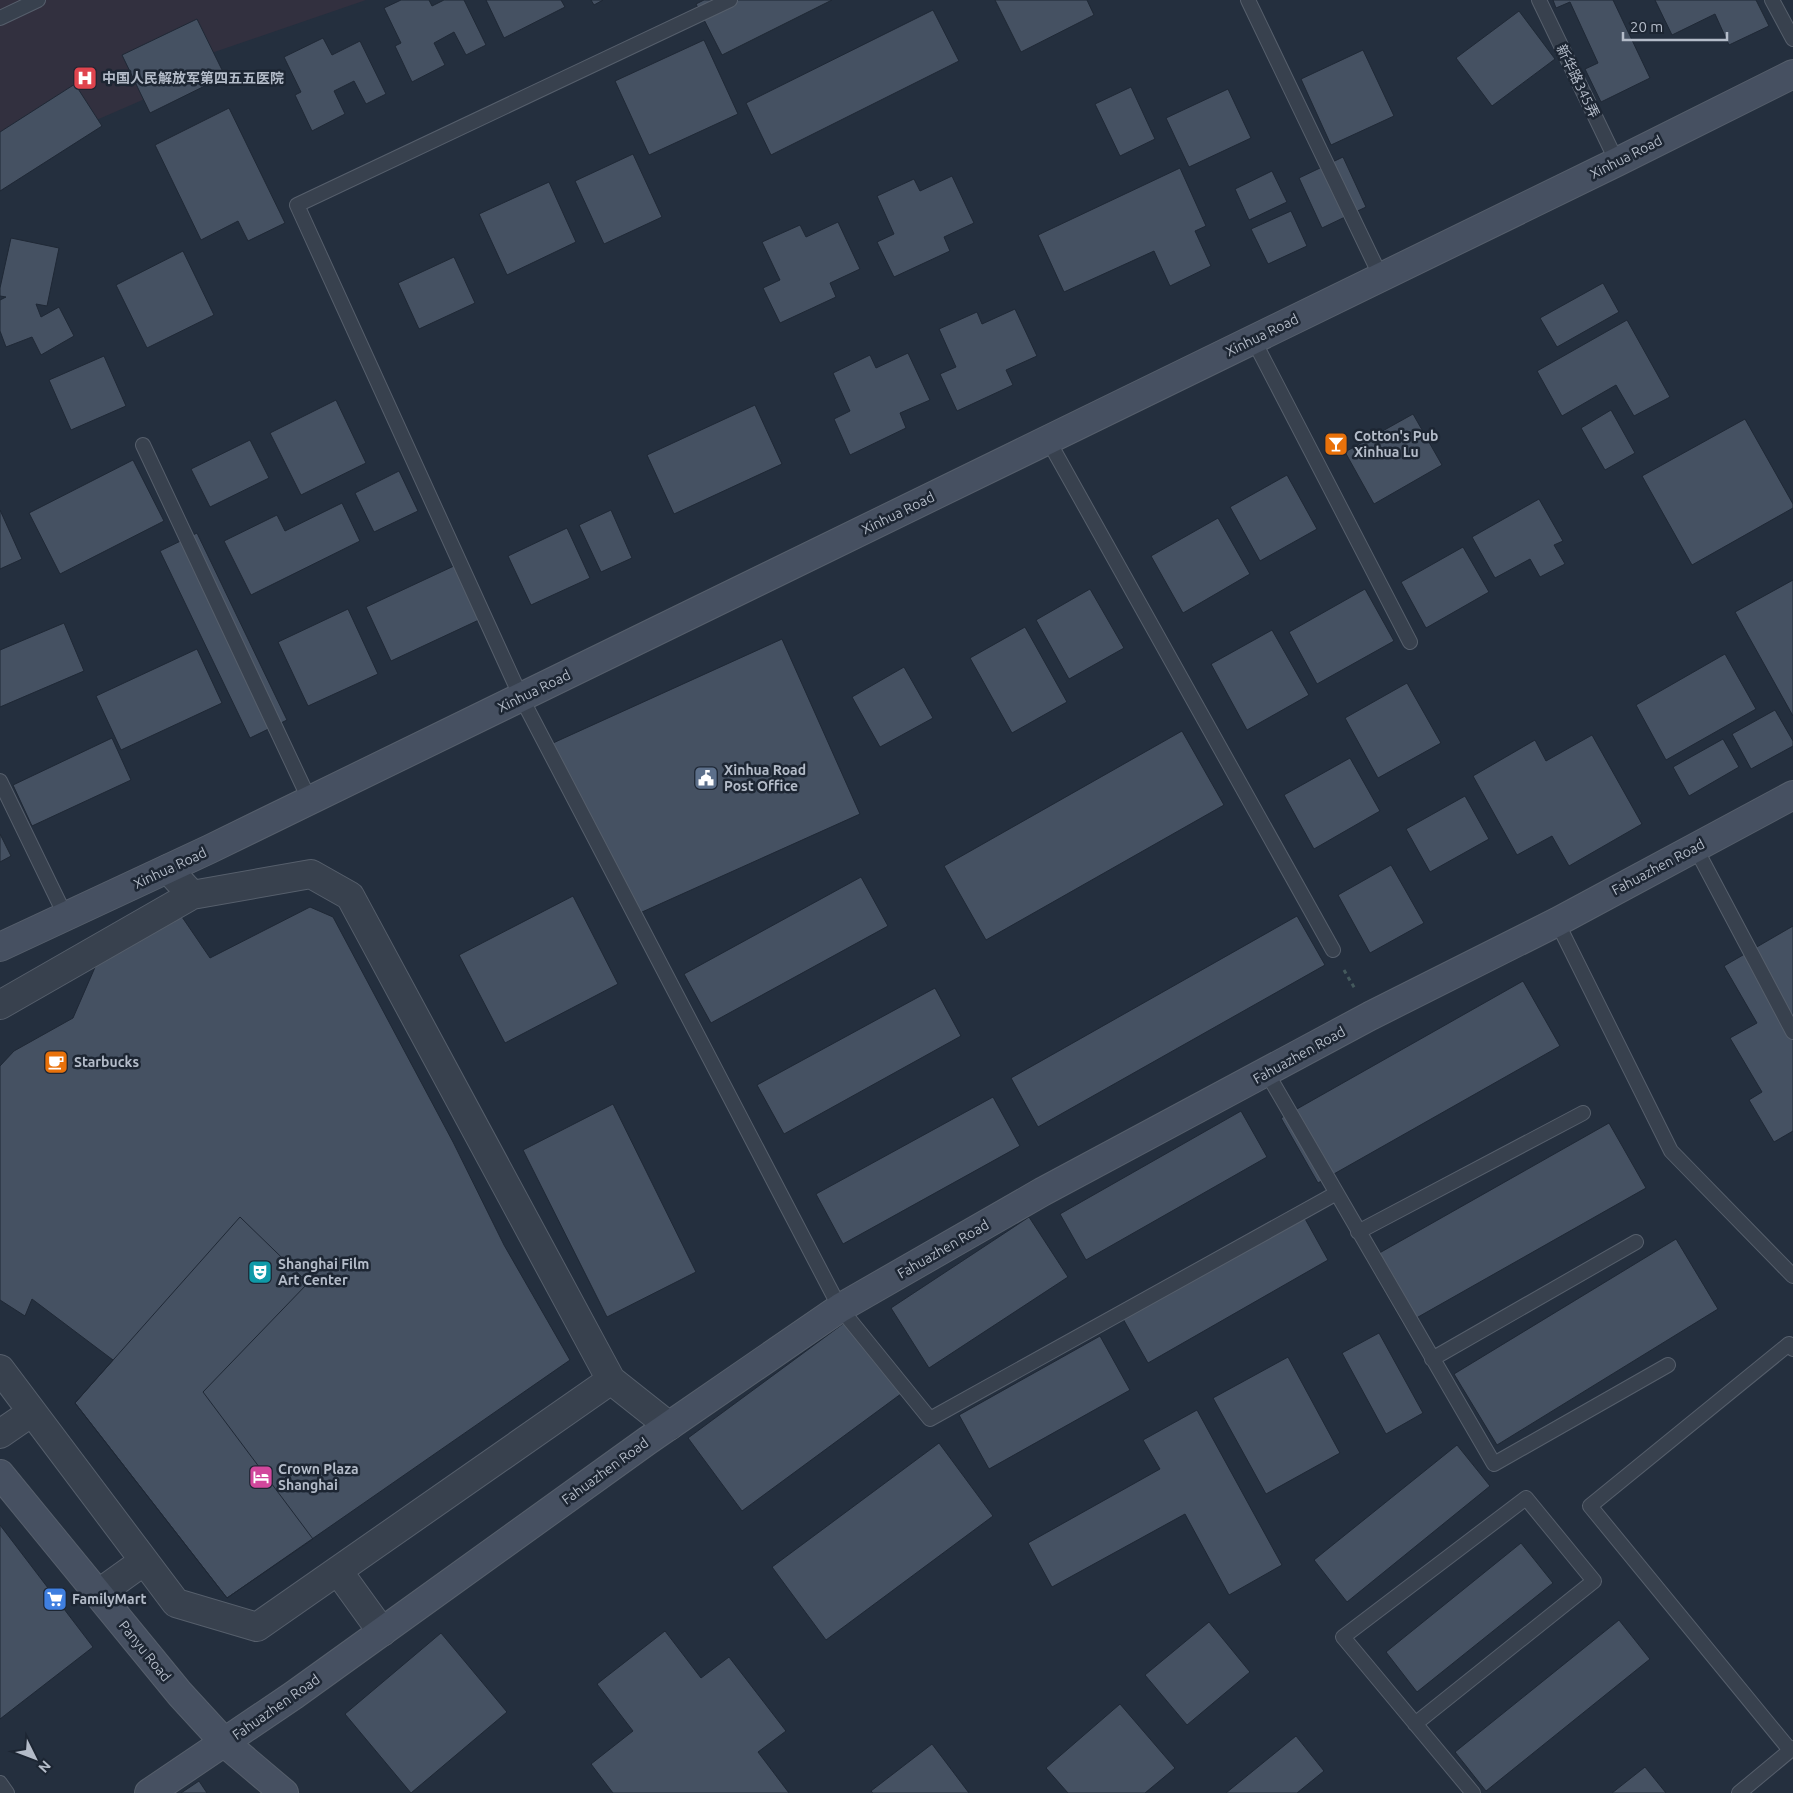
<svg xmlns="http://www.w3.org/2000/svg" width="1793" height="1793" font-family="Ubuntu,'Noto Sans SC',sans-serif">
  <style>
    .medical { fill: #32303f }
    .building { fill: #455162; stroke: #1f2835 }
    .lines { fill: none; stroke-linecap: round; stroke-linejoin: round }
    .lane-casing { stroke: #565f6c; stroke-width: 16 }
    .street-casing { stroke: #565f6c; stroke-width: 30 }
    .secondary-casing { stroke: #565f6c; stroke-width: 30 }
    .path { stroke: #44595c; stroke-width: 3; stroke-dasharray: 4 4; stroke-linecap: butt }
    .lane { stroke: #38414e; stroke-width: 14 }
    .street { stroke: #38414e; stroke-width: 28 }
    .secondary { stroke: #465061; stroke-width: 28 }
    .labels { text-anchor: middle; stroke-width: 5; stroke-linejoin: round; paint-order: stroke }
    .poi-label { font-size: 14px; font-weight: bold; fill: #b4bcc9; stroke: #1d2633; text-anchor: start }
    .street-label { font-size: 14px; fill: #b4bcc9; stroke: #1d2633 }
  </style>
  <rect width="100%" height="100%" fill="#242f3e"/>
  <path class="medical" d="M0 0H366L194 59 147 98 0 162Z"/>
  <path class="building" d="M401 0H429L432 6 444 0H464L486 45 466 55 454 32 434 43 445 65 412 82 395 46 401 43 384 8Z
    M486 0H561L565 7 504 38Z
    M591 0H603L594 5Z
    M704 0H832L722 55 696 4Z
    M995 0H1087L1094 15 1021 52Z
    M1553 0H1613L1650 78 1601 102 1585 69 1598 63 1570 2 1556 8Z
    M1655 0H1756L1769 26 1729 45 1715 14 1672 35Z
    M933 10 959 61 771 155 746 103Z
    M1519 11 1555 59 1492 106 1456 58Z
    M197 19 225 76 150 113 122 55Z
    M323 38 332 55 360 41 386 94 366 104 354 81 334 91 345 114 312 131 295 95 301 92 284 57Z
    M704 40 738 114 649 155 615 81Z
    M1363 50 1394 116 1331 145 1301 79Z
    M75 84 102 126 0 191V132Z
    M1131 87 1155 139 1120 156 1095 104Z
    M1228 89 1251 138 1189 167 1166 118Z
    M229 108 285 223 248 241 238 221 201 240 155 145Z
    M633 154 662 217 604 244 575 181Z
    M1343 157 1366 207 1322 228 1299 178Z
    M1180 168 1206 226 1195 231 1211 266 1170 286 1154 251 1064 292 1038 235Z
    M1272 171 1287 202 1249 220 1235 189Z
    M952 176 974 223 944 237 950 251 894 277 877 242 894 234 877 196 914 179 920 191Z
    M549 182 576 242 507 275 479 214Z
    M1291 211 1307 246 1268 264 1251 229Z
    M838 222 860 269 830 283 836 297 780 323 763 288 780 280 762 242 800 225 806 237Z
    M11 238 59 248 47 306 36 304 41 317 59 307 74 336 41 355 32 337 6 347 0 331V300L6 297 0 296V288Z
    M183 251 214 315 147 348 116 285Z
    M454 257 475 303 419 329 398 283Z
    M1603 283 1619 312 1557 347 1540 318Z
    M1015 309 1037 356 1006 370 1013 385 957 411 940 374 956 367 939 329 977 312 982 324Z
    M1627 320 1670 397 1634 416 1616 385 1562 416 1537 371Z
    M908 353 930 400 900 413 906 428 850 455 834 419 850 411 833 373 870 355 876 368Z
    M104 356 126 406 71 430 49 380Z
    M336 400 366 463 301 495 270 433Z
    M755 405 782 464 674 514 647 455Z
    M1611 410 1635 453 1605 470 1581 428Z
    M1413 414 1442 465 1374 504 1345 452Z
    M1745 419 1793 504V508L1692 565 1642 476Z
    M250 440 269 478 210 507 191 469Z
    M133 460 164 521 60 574 29 513Z
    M399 471 418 511 374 532 355 493Z
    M1287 475 1317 529 1260 561 1230 507Z
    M1539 499 1563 541 1554 545 1565 564 1540 577 1530 559 1495 578 1472 537Z
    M342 503 360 541 251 595 224 541 277 515 285 531Z
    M0 510 22 559 0 569Z
    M611 510 632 558 601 572 579 525Z
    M1218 518 1250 574 1183 613 1151 556Z
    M567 528 590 578 531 605 508 556Z
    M197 533 287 720 250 738 160 551Z
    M1463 547 1489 592 1426 628 1401 582Z
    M456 565 481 619 391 661 366 607Z
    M1793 580V716L1735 612Z
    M1090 589 1124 648 1069 679 1036 620Z
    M1365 589 1394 641 1317 684 1289 632Z
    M348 609 378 674 308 706 278 642Z
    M64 623 84 671 0 707V650Z
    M1025 627 1067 702 1012 733 970 658Z
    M1272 630 1309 695 1247 730 1211 664Z
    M782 639 860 814 631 917 553 743Z
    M197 649 222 703 121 750 96 696Z
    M1725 654 1756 709 1666 760 1636 705Z
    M904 667 933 718 880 747 852 697Z
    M1407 683 1441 743 1378 778 1345 718Z
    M1775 710 1793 741V746L1751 769 1732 734Z
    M1182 731 1224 805 986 940 944 866Z
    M1592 735 1642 824 1569 866 1552 836 1517 855 1473 776 1535 740 1546 761Z
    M112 738 131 780 32 826 13 785Z
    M1723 739 1739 767 1689 796 1673 767Z
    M1350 758 1380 811 1314 849 1284 795Z
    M1465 796 1489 839 1430 872 1406 829Z
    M0 834 11 856 0 862Z
    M1391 865 1424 923 1370 953 1338 895Z
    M861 877 888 926 711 1023 684 974Z
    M573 896 618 984 505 1043 459 955Z
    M310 907 333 917 453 1142 504 1245 570 1360 227 1598 75 1403 113 1360 32 1299 25 1316 0 1300V1066L14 1051 73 1018 96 965 180 914 210 958Z
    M1297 916 1325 965 1038 1127 1011 1078Z
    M1793 926V1131L1774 1142 1749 1100 1762 1092 1730 1038 1757 1023 1724 966Z
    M1523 981 1560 1046 1318 1183 1281 1118Z
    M935 988 961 1036 784 1134 757 1085Z
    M993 1097 1020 1146 843 1244 816 1194Z
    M613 1104 696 1272 607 1317 523 1150Z
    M1241 1111 1267 1157 1086 1260 1060 1214Z
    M1609 1123 1646 1188 1404 1325 1367 1260Z
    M1303 1215 1328 1260 1148 1363 1122 1317Z
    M240 1217 308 1283 203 1392 313 1539 227 1598 75 1403Z
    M1029 1217 1068 1277 929 1368 891 1308Z
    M1676 1239 1718 1309 1497 1445 1454 1374Z
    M855 1315 909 1388 742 1511 688 1438Z
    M1379 1333 1423 1413 1386 1434 1342 1353Z
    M1100 1336 1130 1390 989 1469 959 1415Z
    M1288 1357 1340 1453 1266 1494 1213 1398Z
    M1197 1410 1282 1565 1229 1595 1185 1514 1052 1587 1028 1543 1160 1469 1143 1440Z
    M939 1443 993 1516 826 1640 772 1567Z
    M1457 1445 1490 1486 1347 1602 1314 1560Z
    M0 1525 93 1647 0 1719Z
    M1521 1543 1553 1583 1417 1692 1386 1652Z
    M1619 1620 1650 1659 1486 1791 1455 1752Z
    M1209 1622 1250 1672 1187 1725 1145 1675Z
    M665 1631 701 1678 729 1657 786 1731 758 1752 789 1793H613L591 1764 633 1731 597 1684Z
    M441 1633 507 1712 411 1793 345 1714Z
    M1120 1704 1175 1768 1145 1793H1068L1046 1768Z
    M1296 1736 1324 1771 1297 1793H1226Z
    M932 1744 969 1793H873L871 1791Z
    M1645 1767 1666 1793H1612Z
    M199 1781 207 1793H181Z"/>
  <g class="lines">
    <g class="lane-casing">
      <path id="lane" d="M730 0 297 205 521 697 840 1308 930 1419 1335 1194
        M1248 0 1381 277
        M1539 0 1617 162
        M1772 0 1793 39
        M0 18 38 0
        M1253 339 1410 642
        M1048 440 1333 950
        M143 445 310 801
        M0 781 66 917
        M1695 847 1793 1032
        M1557 922 1671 1151 1793 1276
        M1267 1073 1494 1464 1668 1365
        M1358 1232 1583 1113
        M1432 1359 1636 1242
        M1415 1724 1594 1581 1526 1498 1343 1637 1473 1793
        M1790 1750 1590 1506 1789 1344 1793 1349
        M0 1783 7 1793
        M1739 1793 1793 1748"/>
    </g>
    <g class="street-casing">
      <path id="street" d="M168 869 192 895 311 874 350 896 611 1380 669 1426
        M0 1005 192 895
        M0 1369 176 1603 257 1627 611 1380
        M0 1434 32 1412
        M338 1571 382 1632
        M98 1594 144 1561"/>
    </g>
    <g class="secondary-casing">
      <path id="secondary" d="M0 947 210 849 1617 162 1793 74
        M0 1474 180 1694 225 1743 284 1793
        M149 1793 294 1695 647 1441 840 1308 1042 1192 1370 1016 1557 922 1793 795"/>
    </g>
    <path class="path" d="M1344 970 1355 989"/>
    <use href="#lane" class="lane"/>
    <use href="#street" class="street"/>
    <use href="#secondary" class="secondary"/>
  </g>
  <defs>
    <g id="hospital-square" transform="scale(1.25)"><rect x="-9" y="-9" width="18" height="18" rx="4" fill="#e0444e" stroke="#1d2633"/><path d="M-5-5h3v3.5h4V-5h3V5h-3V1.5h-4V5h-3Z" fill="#fff"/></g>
    <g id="bar-square" transform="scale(1.25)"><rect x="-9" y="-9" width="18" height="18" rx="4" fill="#e8710a" stroke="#1d2633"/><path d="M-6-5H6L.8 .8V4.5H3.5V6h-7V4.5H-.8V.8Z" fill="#fff"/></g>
    <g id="civic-square" transform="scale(1.25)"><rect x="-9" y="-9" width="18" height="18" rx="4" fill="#5c6f8a" stroke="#1d2633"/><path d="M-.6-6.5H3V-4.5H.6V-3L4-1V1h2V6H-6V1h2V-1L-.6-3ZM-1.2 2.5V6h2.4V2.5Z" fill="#fff"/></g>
    <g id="cafe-square" transform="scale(1.25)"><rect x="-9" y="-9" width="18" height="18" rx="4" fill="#e8710a" stroke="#1d2633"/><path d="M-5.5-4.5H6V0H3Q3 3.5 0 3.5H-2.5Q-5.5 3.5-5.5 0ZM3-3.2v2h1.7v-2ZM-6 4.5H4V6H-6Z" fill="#fff"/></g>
    <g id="theatre-square" transform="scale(1.25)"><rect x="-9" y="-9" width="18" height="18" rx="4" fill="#0f9aa8" stroke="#1d2633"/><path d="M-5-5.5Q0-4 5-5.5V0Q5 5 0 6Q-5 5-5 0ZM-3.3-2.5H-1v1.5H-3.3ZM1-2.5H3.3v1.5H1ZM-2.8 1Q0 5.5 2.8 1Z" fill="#fff"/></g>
    <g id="hotel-square" transform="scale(1.25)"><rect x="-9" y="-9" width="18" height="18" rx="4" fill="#d1479c" stroke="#1d2633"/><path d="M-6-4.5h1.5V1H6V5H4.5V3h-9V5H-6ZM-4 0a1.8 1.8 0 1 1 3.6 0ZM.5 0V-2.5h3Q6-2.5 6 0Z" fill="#fff"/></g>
    <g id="supermarket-square" transform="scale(1.25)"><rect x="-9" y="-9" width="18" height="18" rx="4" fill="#3f7fe0" stroke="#1d2633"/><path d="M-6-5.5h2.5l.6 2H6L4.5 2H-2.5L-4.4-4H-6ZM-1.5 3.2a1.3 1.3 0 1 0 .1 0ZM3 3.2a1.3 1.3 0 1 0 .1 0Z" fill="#fff"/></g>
  </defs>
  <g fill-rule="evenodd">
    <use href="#hospital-square" x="85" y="78"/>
    <use href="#bar-square" x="1336" y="444"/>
    <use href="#civic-square" x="706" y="778"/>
    <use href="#cafe-square" x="56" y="1062"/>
    <use href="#theatre-square" x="260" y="1272"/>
    <use href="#hotel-square" x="261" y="1477"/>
    <use href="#supermarket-square" x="55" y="1599"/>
  </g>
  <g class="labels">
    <g class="poi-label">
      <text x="102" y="83">中国人民解放军第四五五医院</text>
      <text x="1354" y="441">Cotton's Pub<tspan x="1354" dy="16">Xinhua Lu</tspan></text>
      <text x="724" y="775">Xinhua Road<tspan x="724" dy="16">Post Office</tspan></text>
      <text x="74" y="1067">Starbucks</text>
      <text x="278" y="1269">Shanghai Film<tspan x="278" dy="16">Art Center</tspan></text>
      <text x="278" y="1474">Crown Plaza<tspan x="278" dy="16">Shanghai</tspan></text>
      <text x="72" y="1604">FamilyMart</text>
    </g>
    <g class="street-label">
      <text transform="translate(1578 81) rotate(64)" y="5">新华路345弄</text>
      <text transform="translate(1626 157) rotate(-27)" y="5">Xinhua Road</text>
      <text transform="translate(1262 335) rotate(-26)" y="5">Xinhua Road</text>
      <text transform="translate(898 513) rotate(-26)" y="5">Xinhua Road</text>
      <text transform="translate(534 691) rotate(-26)" y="5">Xinhua Road</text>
      <text transform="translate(1658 867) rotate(-28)" y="5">Fahuazhen Road</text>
      <text transform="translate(170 868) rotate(-25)" y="5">Xinhua Road</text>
      <text transform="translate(1299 1055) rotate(-29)" y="5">Fahuazhen Road</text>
      <text transform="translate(943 1249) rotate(-30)" y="5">Fahuazhen Road</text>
      <text transform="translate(605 1471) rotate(-36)" y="5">Fahuazhen Road</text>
      <text transform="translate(145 1651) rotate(51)" y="5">Panyu Road</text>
      <text transform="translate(276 1707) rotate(-35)" y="5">Fahuazhen Road</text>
    </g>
  </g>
  <g transform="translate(35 1758) rotate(132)" stroke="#1d2633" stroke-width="4" paint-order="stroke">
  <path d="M0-4L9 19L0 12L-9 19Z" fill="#b4bcc9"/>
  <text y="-8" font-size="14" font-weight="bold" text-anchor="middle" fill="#b4bcc9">N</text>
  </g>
  <path d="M1623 32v8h104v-8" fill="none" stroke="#b4bcc9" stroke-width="2.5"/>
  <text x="1630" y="32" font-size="15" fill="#b4bcc9" stroke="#1d2633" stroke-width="4" paint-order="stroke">20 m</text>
</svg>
